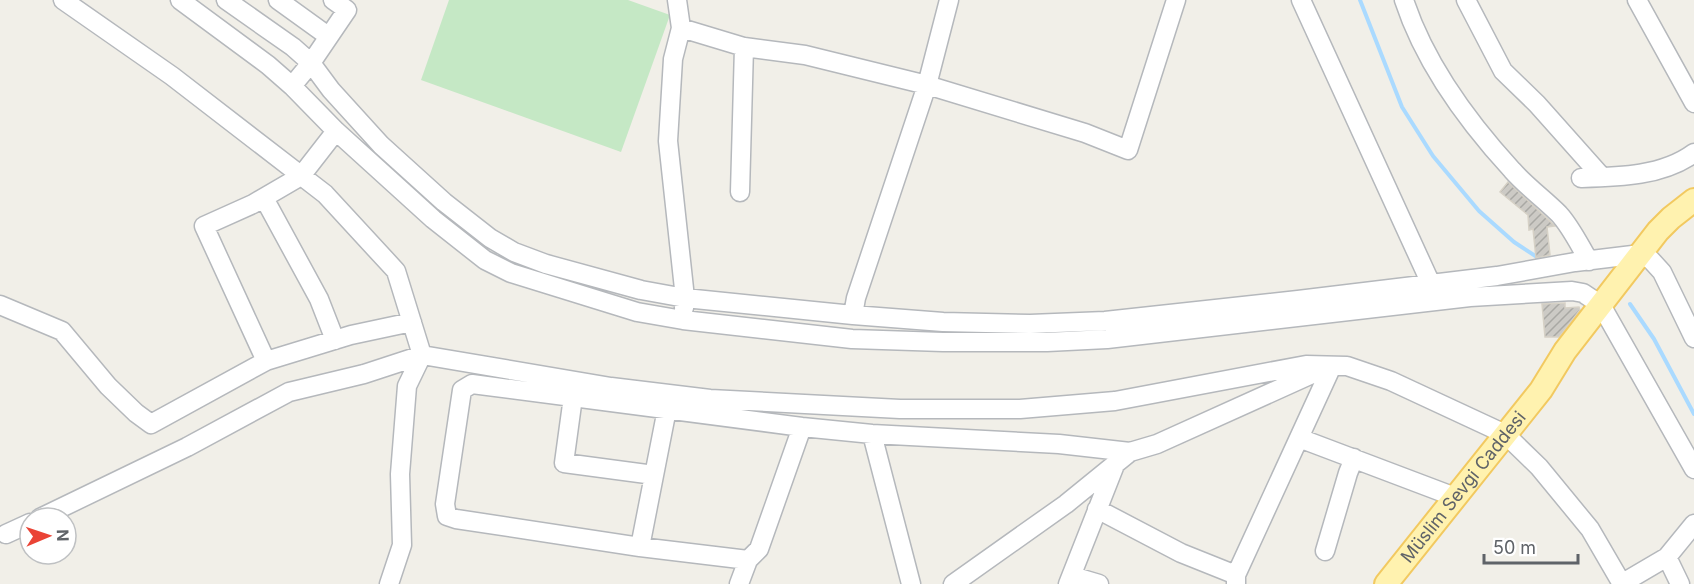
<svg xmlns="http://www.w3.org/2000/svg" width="1694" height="584" font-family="Inter,sans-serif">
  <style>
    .grass { fill: #c5e8c5 }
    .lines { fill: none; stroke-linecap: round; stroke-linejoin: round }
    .stream { stroke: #aadaff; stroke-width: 4 }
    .building { fill: url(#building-hatch); stroke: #d6d1c6; stroke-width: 1.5 }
    .minor-casing { stroke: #b5b8bc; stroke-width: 21 }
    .major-casing { stroke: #f2c960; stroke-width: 26 }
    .minor { stroke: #fff; stroke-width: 18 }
    .major { stroke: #fff2af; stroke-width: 22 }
    .labels { text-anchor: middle; stroke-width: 4.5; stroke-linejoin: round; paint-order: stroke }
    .street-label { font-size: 18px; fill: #5f6368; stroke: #fff }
  </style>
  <defs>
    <pattern id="building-hatch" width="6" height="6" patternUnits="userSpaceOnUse" patternTransform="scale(1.5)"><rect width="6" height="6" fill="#cccac5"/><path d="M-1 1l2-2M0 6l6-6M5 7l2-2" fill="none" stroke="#a9a8a4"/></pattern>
  </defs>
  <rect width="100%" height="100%" fill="#f1efe8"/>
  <path class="grass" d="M449 0H628L670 15 621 152 421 80Z"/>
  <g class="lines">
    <path class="stream" d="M1360 0 1402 107 1433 156 1479 211 1514 242 1543 261
      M1630 304 1654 339 1694 414"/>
  </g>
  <path class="building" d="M1508 182 1555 226 1547 227 1550 255 1536 258 1533 229 1529 230 1528 215 1500 192Z
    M1565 303V308L1579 307 1580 310 1559 337H1545L1542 304Z"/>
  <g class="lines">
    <g class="minor-casing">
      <path id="minor" d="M180 0 268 65 292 86 336 131 433 219 485 260 511 273 637 312 683 320 852 339 943 342H1047L1107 339 1470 297 1572 291 1583 293 1601 305 1694 469
        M226 0 293 47 311 63 331 90 381 145 444 202 490 238 514 252 546 264 641 290 685 298 853 315 943 322 1030 324 1105 321 1298 300 1497 276 1575 262 1641 254 1651 260 1662 272 1694 338
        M278 0 328 36
        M677 0 681 28 673 59 668 141 685 298 684 308
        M1301 0 1431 284
        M1404 0C1425 64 1467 121 1512 170 1526 186 1544 199 1559 214 1571 227 1580 246 1589 261
        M1466 0 1503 71 1537 104 1602 177
        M1637 0 1694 103
        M681 28 744 47 805 55 927 85 1085 133 1128 150 1176 0
        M292 86 311 63 347 10 333 0
        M1581 178C1619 177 1663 176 1694 153
        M740 192 744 47
        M264 198 319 299 335 340
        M0 305 62 331 108 386 136 413 151 424 266 361 351 335 412 322
        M853 315 856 298 927 85 949 0
        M266 361 204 226 253 204 301 176 336 131
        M573 397 564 463 654 475
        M802 427 759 549 748 560 640 547 456 519 447 516 445 504 462 390 472 384 802 427 872 434 1059 444 1130 452 1157 444 1321 370
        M872 434 911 584
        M1299 438 1455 497
        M1097 509 1181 553 1236 575V584
        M40 518 187 447 289 392 364 374 422 355 396 271 325 194 172 76 63 0
        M6 534 30 523
        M640 547 667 409
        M1325 551 1348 473 1354 458
        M1667 557 1680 584
        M1236 575 1332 366
        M1072 576 1099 584
        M389 584 402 545 400 474 407 386 422 355 611 387 710 399 900 409H1020L1115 401 1306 365 1347 366 1391 381 1505 434 1539 467 1590 529 1622 584
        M739 584 748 560
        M953 584 1066 504 1130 452
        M1068 584 1115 465
        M1621 584 1667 557 1694 524"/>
    </g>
    <g class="major-casing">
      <g id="major">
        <path id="s1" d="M1386 584 1541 390 1565 351 1658 231 1671 218 1694 200"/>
      </g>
    </g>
    <use href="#minor" class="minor"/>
    <use href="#major" class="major"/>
  </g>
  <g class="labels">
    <g class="street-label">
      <text dy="6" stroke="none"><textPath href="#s1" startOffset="124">Müslim Sevgi Caddesi</textPath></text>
    </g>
  </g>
  <g transform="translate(48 536) rotate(88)"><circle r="28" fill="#ffffff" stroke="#bfc1c3" stroke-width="1.5"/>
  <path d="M0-4.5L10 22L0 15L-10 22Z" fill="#ea4335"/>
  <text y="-9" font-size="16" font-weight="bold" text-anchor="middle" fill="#5f6368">N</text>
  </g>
  <path d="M1484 554v9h94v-9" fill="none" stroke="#5f6368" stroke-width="3"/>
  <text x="1493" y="554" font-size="18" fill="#5f6368" stroke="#ffffff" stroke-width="4.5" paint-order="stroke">50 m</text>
</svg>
